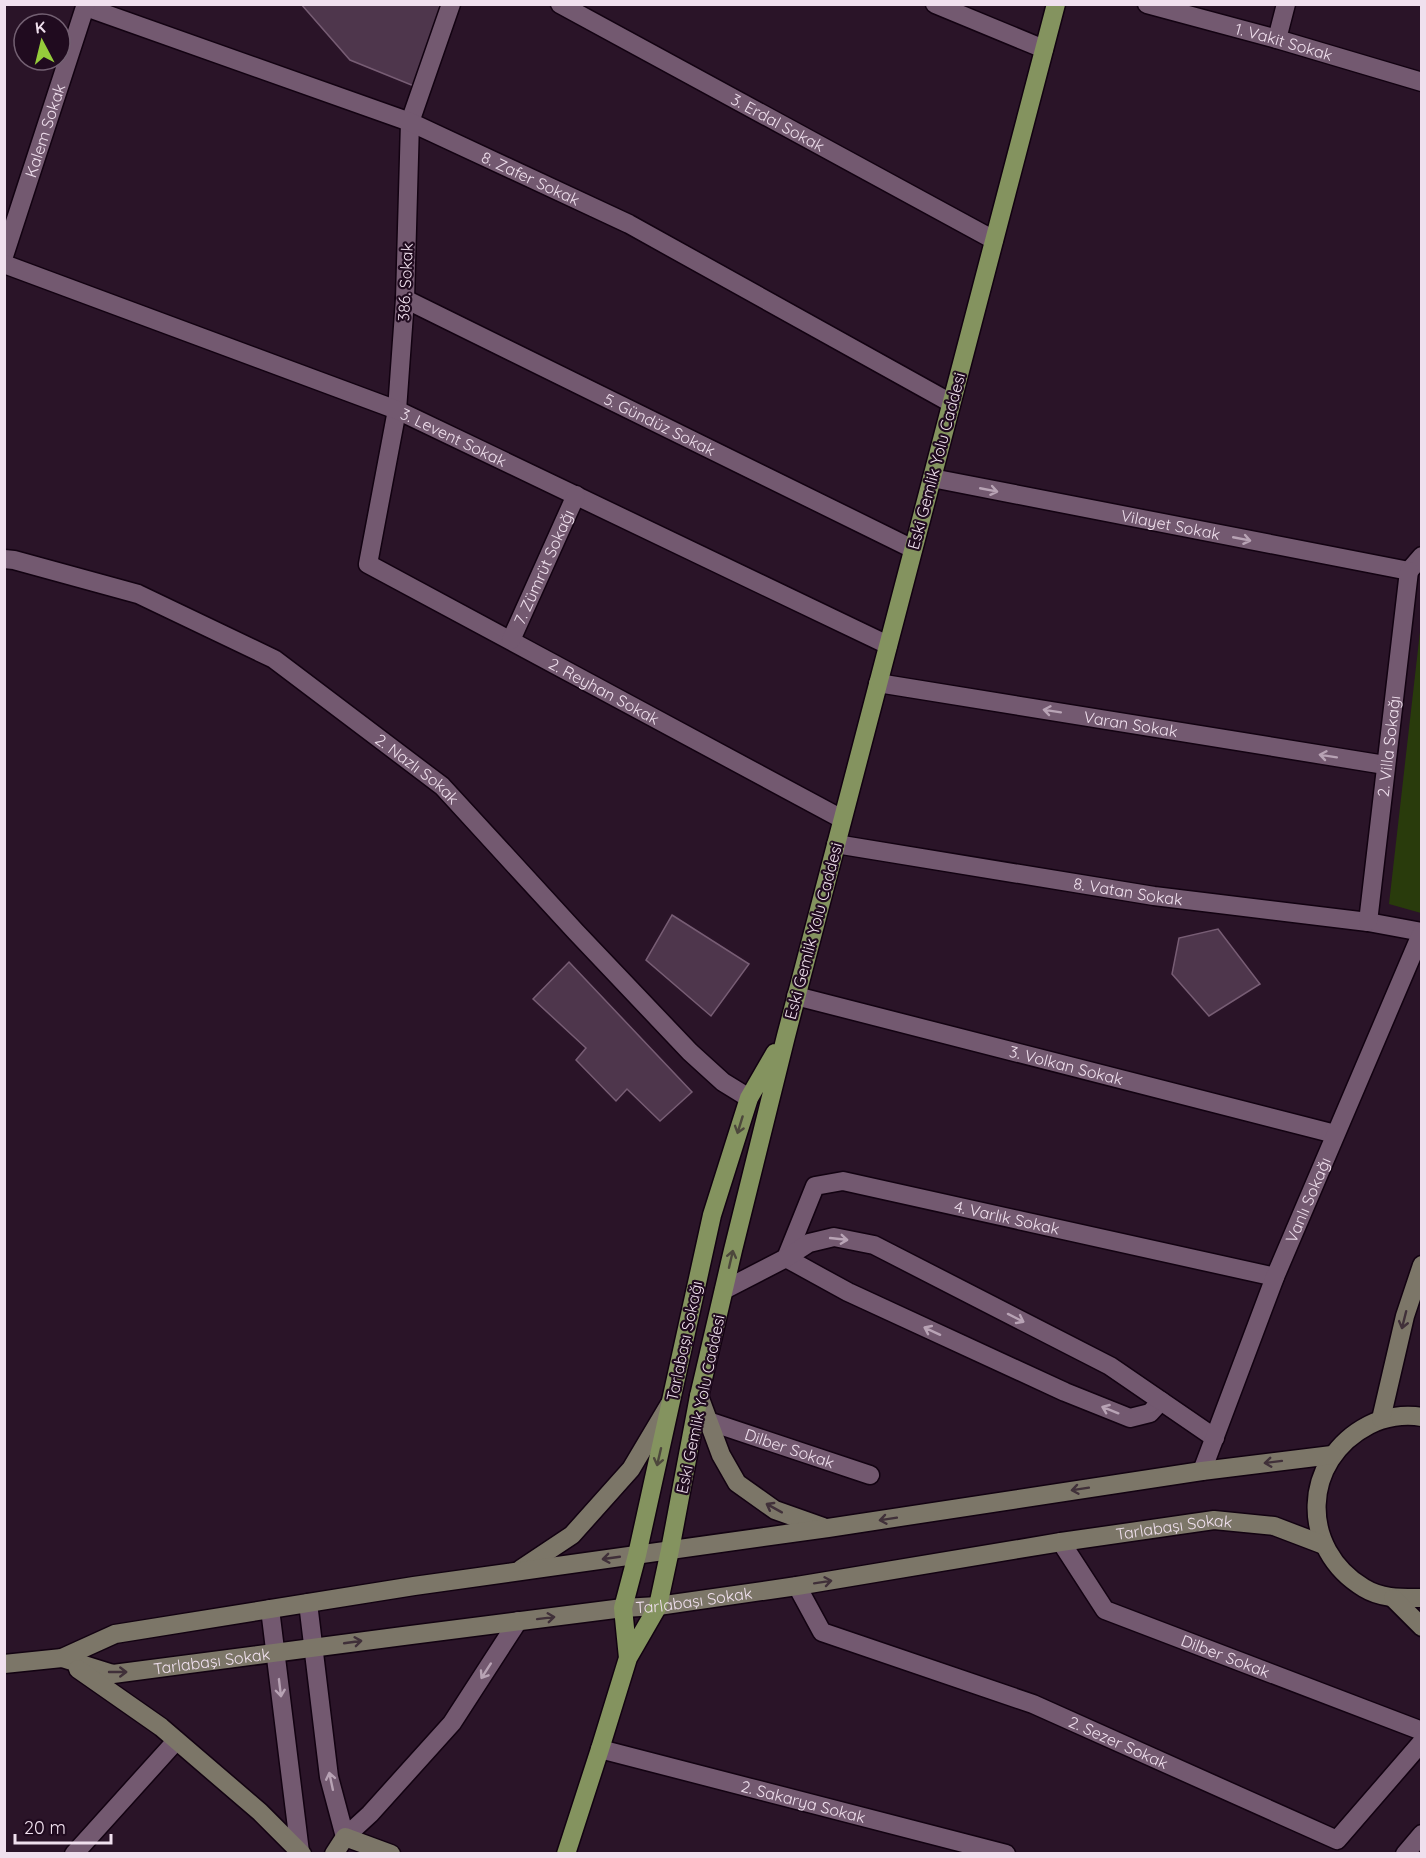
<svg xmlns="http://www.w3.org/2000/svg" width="1426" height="1858" font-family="Quicksand,sans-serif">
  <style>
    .green { fill: #293b0c }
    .building { fill: #4e364c; stroke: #775d74; stroke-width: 1.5 }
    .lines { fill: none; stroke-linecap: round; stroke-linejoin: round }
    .street-casing { stroke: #120211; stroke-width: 21 }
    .secondary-casing { stroke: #120211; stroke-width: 21 }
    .primary-casing { stroke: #120211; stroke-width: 21 }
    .street { stroke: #735970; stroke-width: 18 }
    .secondary { stroke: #7c7668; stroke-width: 18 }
    .primary { stroke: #84935f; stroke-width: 18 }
    .oneway { stroke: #b8a3b5 }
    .oneway2 { stroke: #4d483c }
    .oneway3 { stroke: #403039 }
    .labels { text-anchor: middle; stroke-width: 4.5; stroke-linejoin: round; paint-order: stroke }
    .street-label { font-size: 16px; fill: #f0e0ee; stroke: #200b1f }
  </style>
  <rect width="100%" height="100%" fill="#2a1428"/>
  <path class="green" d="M1421 623V913L1389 904Z"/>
  <path class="building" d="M301 4H438L446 16 414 86 350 60Z
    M672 915 749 964 711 1016 646 960Z
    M1218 929 1260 984 1209 1016 1172 974 1179 938Z
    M569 962 692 1092 660 1121 627 1089 616 1101 576 1060 586 1048 533 999Z"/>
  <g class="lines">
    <g class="street-casing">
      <g id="street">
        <path id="s1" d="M451 4 410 122 405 299 397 410 368 564 842 819"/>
        <path id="s2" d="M560 4 994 240"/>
        <path d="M935 4 1044 49"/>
        <path id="s3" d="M1147 4 1277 39 1422 82"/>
        <path id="s4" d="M86 7 410 122 629 224 951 403"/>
        <path d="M1277 39 1286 4"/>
        <path id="s5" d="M4 256 86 4"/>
        <path id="s6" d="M4 264 397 410 888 645"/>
        <path id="s7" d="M405 299 913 549"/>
        <path id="s8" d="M932 478 1409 571"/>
        <path id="s9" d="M4 559 14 560 138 594 274 659 442 786 576 932 690 1052 723 1082 749 1098"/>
        <path d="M1409 571 1422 556"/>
        <path id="s10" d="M511 640 576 495"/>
        <path id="s11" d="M878 683 1385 765"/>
        <path id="s12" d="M836 844 1154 896 1368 922 1422 932"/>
        <path id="s13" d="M1368 922 1409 571"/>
        <path id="s14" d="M796 996 1335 1134"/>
        <path id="s15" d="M786 1258 815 1186 843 1181 1275 1277"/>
        <path d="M786 1258 848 1292 1065 1392 1130 1418 1150 1413 1161 1401"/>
        <path d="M724 1290 786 1258 809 1243 834 1237 874 1245 1110 1366 1215 1438"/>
        <path id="s16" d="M708 1421 870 1475"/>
        <path id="s17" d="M1202 1471 1275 1277 1422 932"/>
        <path id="s18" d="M1061 1542 1105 1610 1422 1731"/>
        <path id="s19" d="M797 1586 822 1632 1033 1704 1337 1840 1422 1742"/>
        <path d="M308 1603 329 1777 345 1837 370 1814 452 1723 518 1621"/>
        <path d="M270 1609 300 1852"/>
        <path id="s20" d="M600 1749 1006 1854"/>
        <path d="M74 1854 176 1741"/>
        <path d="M1405 1854 1422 1834"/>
      </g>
    </g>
    <g class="secondary-casing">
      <g id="secondary">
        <path d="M699 1396 721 1455 737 1483 775 1510 823 1527"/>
        <path d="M1422 1417C1404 1414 1384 1417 1369 1425 1301 1460 1299 1549 1364 1588 1382 1599 1402 1598 1422 1598"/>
        <path d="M1381 1419 1405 1316 1422 1265"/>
        <path d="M521 1569 572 1535 631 1469 669 1405"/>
        <path d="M1393 1598 1422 1627"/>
        <path id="s21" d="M62 1658 113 1674 411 1635 623 1608 658 1606 797 1586 1061 1542 1214 1520 1274 1526 1324 1545"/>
        <path d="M4 1664 62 1658 115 1634 414 1586 828 1528 1202 1471 1332 1455"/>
        <path d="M78 1669 161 1727 260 1812 302 1854"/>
        <path d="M334 1854 345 1837 391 1854"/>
      </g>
    </g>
    <g class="primary-casing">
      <path id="primary" d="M628 1658 623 1608 637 1555 712 1215 749 1098 775 1053
        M566 1854 600 1749 628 1658 658 1606 670 1550 699 1396 733 1250 786 1036 1056 4"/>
    </g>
    <use href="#street" class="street"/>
    <use href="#secondary" class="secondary"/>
    <use href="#primary" class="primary"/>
  </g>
  <defs><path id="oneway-shaft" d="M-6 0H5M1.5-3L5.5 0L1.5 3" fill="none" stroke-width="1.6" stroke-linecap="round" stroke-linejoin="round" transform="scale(1.5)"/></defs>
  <g class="oneway">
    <use href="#oneway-shaft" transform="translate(989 490) rotate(11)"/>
    <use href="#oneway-shaft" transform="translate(1242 539) rotate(11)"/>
    <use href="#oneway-shaft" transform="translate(1052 711) rotate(-171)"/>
    <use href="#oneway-shaft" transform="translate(1328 756) rotate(-171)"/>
    <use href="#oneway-shaft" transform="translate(839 1239) rotate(6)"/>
    <use href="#oneway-shaft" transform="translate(1016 1318) rotate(27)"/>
    <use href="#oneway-shaft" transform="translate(932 1331) rotate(-155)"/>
    <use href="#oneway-shaft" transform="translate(1110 1410) rotate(-158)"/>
    <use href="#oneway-shaft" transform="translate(486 1671) rotate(123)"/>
    <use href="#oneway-shaft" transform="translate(280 1688) rotate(83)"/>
    <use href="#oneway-shaft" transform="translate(331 1781) rotate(-102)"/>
  </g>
  <g class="oneway2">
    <use href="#oneway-shaft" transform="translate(740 1125) rotate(107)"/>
    <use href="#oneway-shaft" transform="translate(731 1259) rotate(-77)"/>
    <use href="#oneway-shaft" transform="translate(659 1457) rotate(103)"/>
  </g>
  <g class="oneway3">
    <use href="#oneway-shaft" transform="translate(1404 1320) rotate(104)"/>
    <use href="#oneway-shaft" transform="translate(1273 1462) rotate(173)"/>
    <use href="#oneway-shaft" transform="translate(1080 1489) rotate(171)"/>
    <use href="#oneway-shaft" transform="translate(774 1508) rotate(-151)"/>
    <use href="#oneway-shaft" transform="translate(888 1519) rotate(171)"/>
    <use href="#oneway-shaft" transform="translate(611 1558) rotate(172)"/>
    <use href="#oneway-shaft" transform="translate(823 1582) rotate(-9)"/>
    <use href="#oneway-shaft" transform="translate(546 1618) rotate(-7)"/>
    <use href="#oneway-shaft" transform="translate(353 1642) rotate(-8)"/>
    <use href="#oneway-shaft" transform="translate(118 1672)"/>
  </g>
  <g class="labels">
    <g class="street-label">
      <text dy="6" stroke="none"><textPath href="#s3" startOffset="142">1. Vakit Sokak</textPath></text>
      <text dy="6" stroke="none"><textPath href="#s2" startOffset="248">3. Erdal Sokak</textPath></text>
      <text dy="6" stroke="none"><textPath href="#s5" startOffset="132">Kalem Sokak</textPath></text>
      <text dy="6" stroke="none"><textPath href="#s4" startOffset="477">8. Zafer Sokak</textPath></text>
      <text transform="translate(405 282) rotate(-87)" y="6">386. Sokak</text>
      <text dy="6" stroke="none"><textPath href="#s7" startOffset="284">5. Gündüz Sokak</textPath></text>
      <text dy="6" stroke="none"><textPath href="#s6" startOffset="482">3. Levent Sokak</textPath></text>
      <text transform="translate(936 461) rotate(-75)" y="6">Eski Gemlik Yolu Caddesi</text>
      <text dy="6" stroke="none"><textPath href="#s8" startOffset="243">Vilayet Sokak</textPath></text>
      <text dy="6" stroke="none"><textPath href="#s10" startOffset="80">7. Zümrüt Sokağı</textPath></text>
      <text dy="6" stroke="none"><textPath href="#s1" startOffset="838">2. Reyhan Sokak</textPath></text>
      <text dy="6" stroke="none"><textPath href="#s11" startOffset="256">Varan Sokak</textPath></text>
      <text dy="6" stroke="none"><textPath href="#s13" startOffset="177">2. Villa Sokağı</textPath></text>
      <text dy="6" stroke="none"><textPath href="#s9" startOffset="470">2. Nazlı Sokak</textPath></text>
      <text dy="6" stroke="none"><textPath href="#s12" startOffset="296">8. Vatan Sokak</textPath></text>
      <text transform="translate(813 931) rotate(-75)" y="6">Eski Gemlik Yolu Caddesi</text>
      <text dy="6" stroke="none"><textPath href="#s14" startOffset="279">3. Volkan Sokak</textPath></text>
      <text dy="6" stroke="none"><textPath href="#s17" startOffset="291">Vanlı Sokağı</textPath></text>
      <text dy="6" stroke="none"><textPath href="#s15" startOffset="274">4. Varlık Sokak</textPath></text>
      <text transform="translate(684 1341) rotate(-78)" y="6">Tarlabaşı Sokağı</text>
      <text transform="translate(700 1404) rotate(-78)" y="6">Eski Gemlik Yolu Caddesi</text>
      <text dy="6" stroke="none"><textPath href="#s16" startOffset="86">Dilber Sokak</textPath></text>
      <text dy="6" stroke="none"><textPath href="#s21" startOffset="1125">Tarlabaşı Sokak</textPath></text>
      <text dy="6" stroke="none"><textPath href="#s21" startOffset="639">Tarlabaşı Sokak</textPath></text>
      <text dy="6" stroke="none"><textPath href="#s18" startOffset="210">Dilber Sokak</textPath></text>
      <text dy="6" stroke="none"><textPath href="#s21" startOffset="153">Tarlabaşı Sokak</textPath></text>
      <text dy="6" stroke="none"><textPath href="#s19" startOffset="369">2. Sezer Sokak</textPath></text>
      <text dy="6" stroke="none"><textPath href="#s20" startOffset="210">2. Sakarya Sokak</textPath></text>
    </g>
  </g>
  <rect width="1426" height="1858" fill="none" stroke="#f0e0ee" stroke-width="12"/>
  <g transform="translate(42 42) rotate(353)"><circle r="28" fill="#200b1f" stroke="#736072" stroke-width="1.5"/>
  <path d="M0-4.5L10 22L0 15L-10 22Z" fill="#95cc3b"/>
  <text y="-9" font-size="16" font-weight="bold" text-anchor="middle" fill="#f0e0ee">K</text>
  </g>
  <path d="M15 1834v9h96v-9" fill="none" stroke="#f0e0ee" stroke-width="3"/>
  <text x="24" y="1834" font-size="18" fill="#f0e0ee" stroke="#200b1f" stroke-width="4.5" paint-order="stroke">20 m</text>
</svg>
